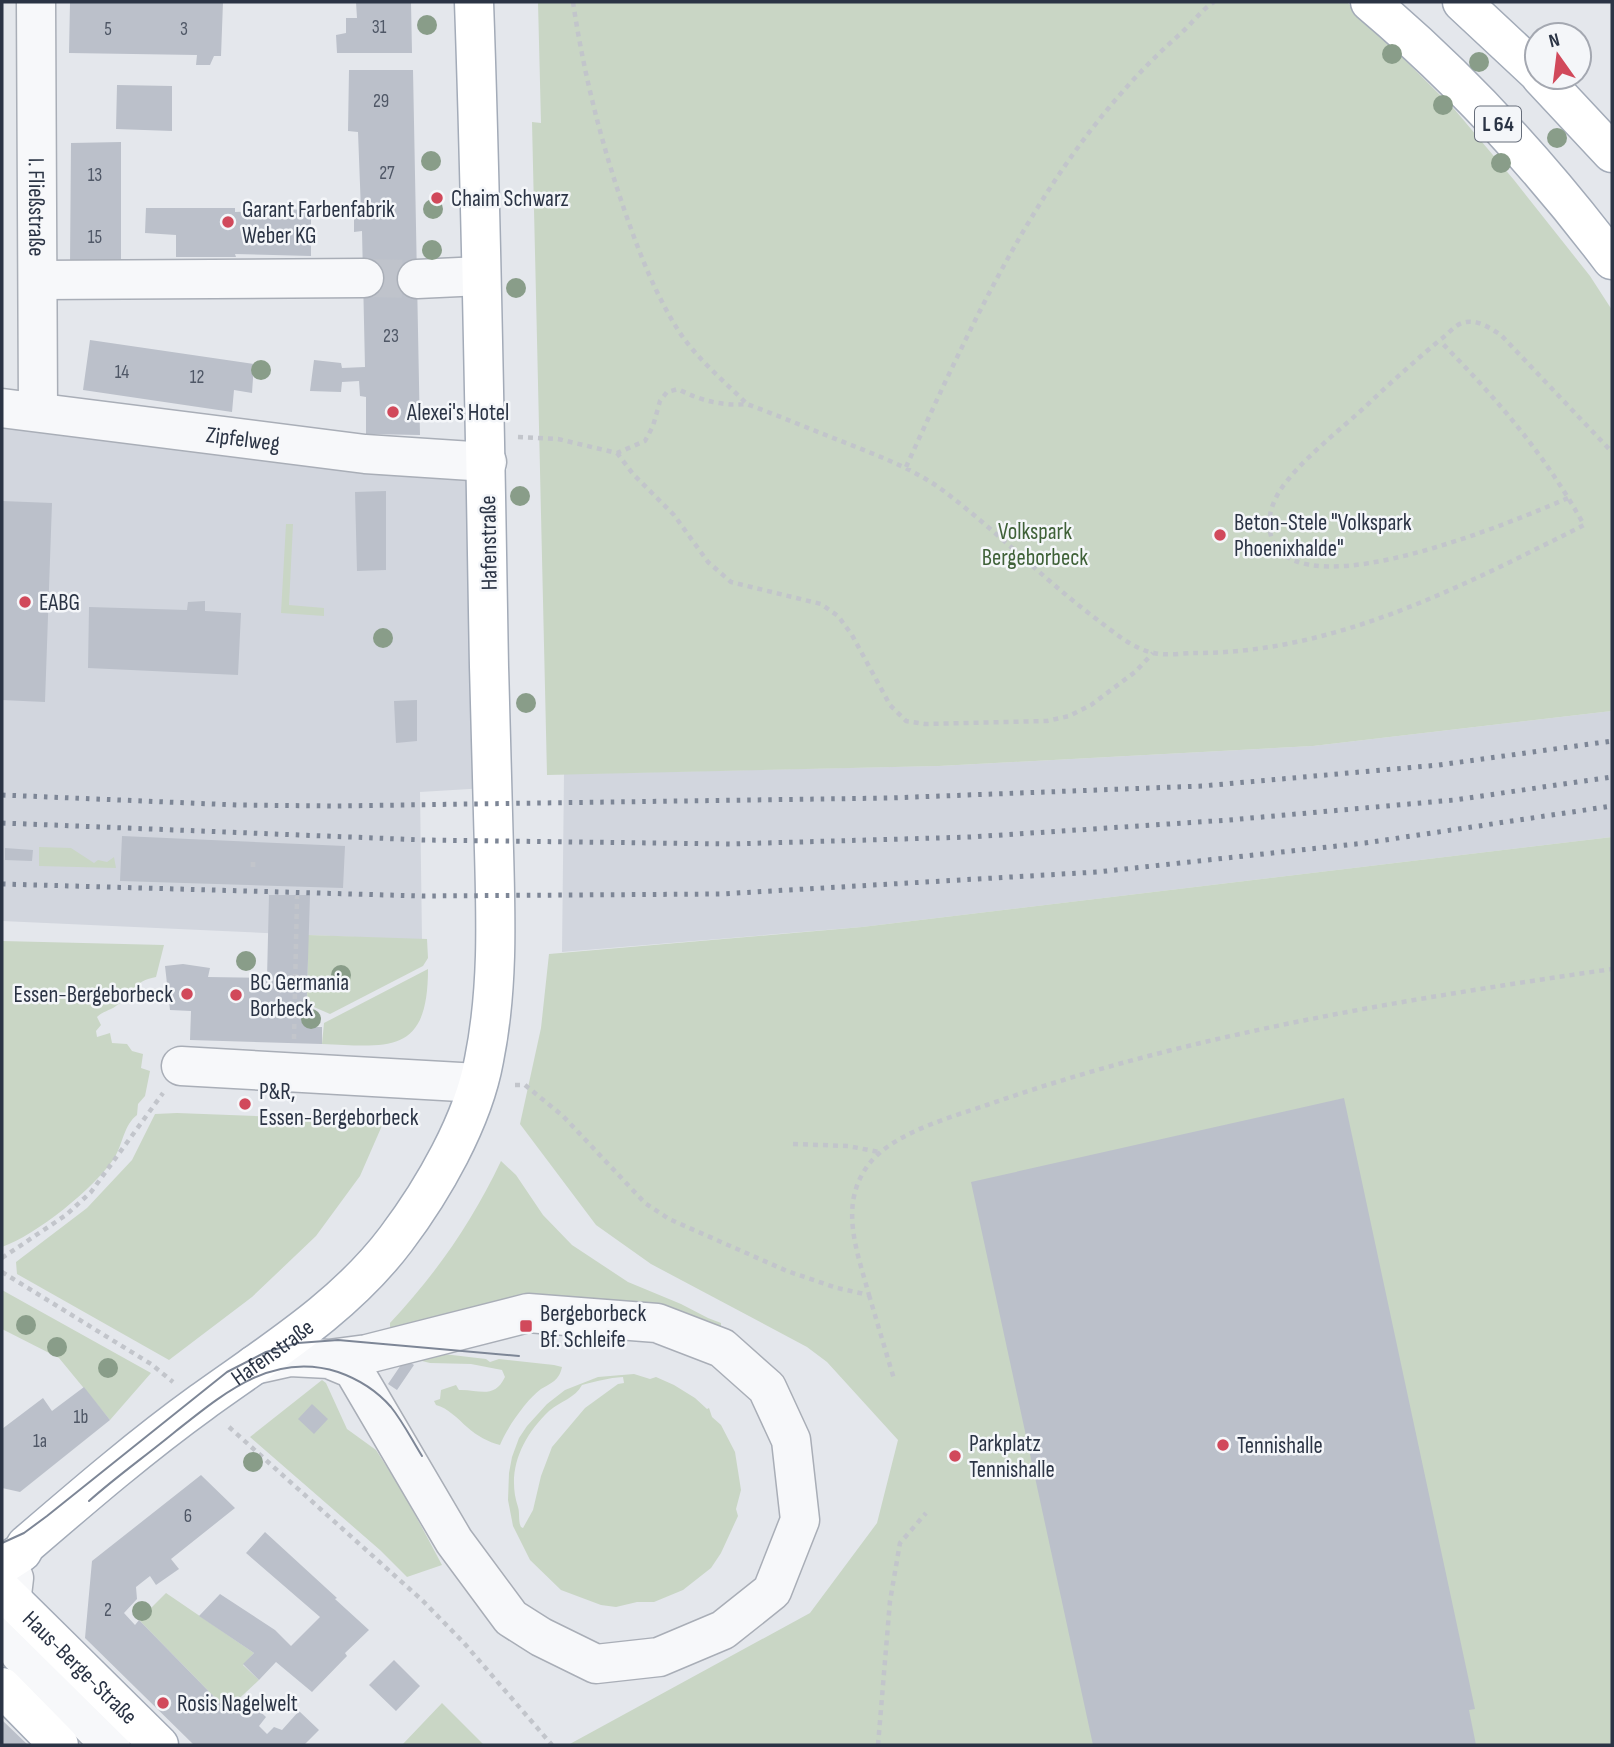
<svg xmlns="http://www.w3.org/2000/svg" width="1614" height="1747" font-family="'Sofia Sans Condensed',sans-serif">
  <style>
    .built { fill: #d2d6de }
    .green { fill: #c9d6c5; fill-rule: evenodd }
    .building { fill: #bbc0ca }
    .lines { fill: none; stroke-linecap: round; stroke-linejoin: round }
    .minor-tunnel { stroke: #bfc3cb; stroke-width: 38; stroke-dasharray: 38 19; stroke-linecap: butt }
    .minor-casing { stroke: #a9aeb7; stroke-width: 41 }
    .major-casing { stroke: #a3abb8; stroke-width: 41 }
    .path { stroke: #c2c5cb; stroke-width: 4.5; stroke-dasharray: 5 5; stroke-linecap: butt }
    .minor { stroke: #f7f8fa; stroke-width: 38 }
    .major { stroke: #fff; stroke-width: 38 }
    .tram { stroke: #7d8696; stroke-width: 2 }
    .rail { stroke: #7d8696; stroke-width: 5; stroke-dasharray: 3.5 7; stroke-linecap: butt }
    .tree { fill: #899d89 }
    .poi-dot { fill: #d1495b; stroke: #f4f6f9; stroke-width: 2.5 }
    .labels { text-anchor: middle; stroke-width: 5; stroke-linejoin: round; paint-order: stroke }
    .number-label { font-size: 19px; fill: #4f5766 }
    .shield { fill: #f4f6f9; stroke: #676e7b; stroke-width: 2 }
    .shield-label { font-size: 21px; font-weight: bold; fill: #2b3445 }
    .poi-label { font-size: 23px; fill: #2b3445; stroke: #f4f6f9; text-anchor: start }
    .street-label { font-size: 23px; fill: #2b3445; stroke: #f4f6f9 }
    .park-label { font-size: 23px; fill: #3f6138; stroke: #f4f6f9 }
  </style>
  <rect width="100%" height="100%" fill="#e4e7ec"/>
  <path class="built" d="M2 408 481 461 486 788 420 792 422 940 2 921Z
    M1612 711V837L862 927 562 952 564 774 939 766 1313 746Z"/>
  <path class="green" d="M538 2H1347L1455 110 1514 180 1590 276 1612 310V711L1313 746 939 766 547 775 532 122 541 123Z
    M286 524H293L289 605 324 608V616L281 613Z
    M1612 837V1745H568L810 1613 877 1523 898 1440 827 1362 807 1347 651 1264 596 1225 520 1124 541 1028 549 954 862 927Z
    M39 847 71 848 94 863 98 860 107 862 114 857 116 868 39 866Z
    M308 935 427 939 428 958 423 966 330 1014 307 1004Z
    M2 941 164 945 156 977C132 981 132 996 116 1006 109 1011 103 1011 97 1017L101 1025 96 1031 97 1037 110 1033 112 1043 127 1044 132 1051 143 1054 141 1068 150 1071 145 1096 138 1104 137 1115C124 1125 123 1143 115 1157 95 1188 36 1235 2 1247Z
    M428 969C428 1054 391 1047 322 1044L324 1023Z
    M177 1113 384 1121 360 1176 316 1236 252 1297 169 1360 17 1274 16 1262 87 1208 132 1160 155 1114Z
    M501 1161 516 1175 543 1215 572 1245 628 1282 681 1304 708 1318 721 1323V1328L390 1327V1323C436 1274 472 1222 501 1161Z
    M2 1290 151 1373 110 1420 59 1358 2 1329Z
    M435 1353 486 1359 490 1362 499 1359 554 1365 562 1367C559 1381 551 1383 541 1389 527 1399 506 1429 500 1445 488 1442 477 1436 467 1427 458 1419 448 1408 436 1405L434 1401 440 1399 441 1390 456 1385 459 1390C478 1389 494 1400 505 1377L502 1370 471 1364 430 1363 414 1359Z
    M634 1374 650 1379 656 1377 674 1385 695 1398 707 1409 709 1408 712 1417 721 1425 735 1452 741 1490 736 1509 738 1516 721 1553 711 1568 683 1590 654 1602H637L616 1607 601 1605 561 1590 530 1560 513 1526 508 1500 509 1473 512 1457 519 1438 527 1426 547 1404 565 1390 598 1377ZM623 1377 624 1383 618 1384 585 1408 552 1447 541 1476 533 1510 523 1528 521 1527C518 1521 520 1513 518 1507 506 1471 522 1437 549 1411 561 1401 575 1398 582 1385 597 1381 608 1378 623 1377Z
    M322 1380 326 1383 347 1429 376 1450 403 1492 442 1565 407 1577 380 1550 250 1437Z
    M166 1593 254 1653 243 1665 259 1680 227 1710 139 1620Z
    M442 1703 484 1745H402Z"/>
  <path class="building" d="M70 2H223L221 56H214L210 65H196L197 55 69 53Z
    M356 2H411L412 53H337L336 35 346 33V18H357Z
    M349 70H413L420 435 366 434V397L360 396 359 381 342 382 341 392 310 391 314 360 341 363 342 368 365 367 362 231 354 232V211H361L358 132 348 131Z
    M117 85 172 86V131L116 129Z
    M121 142V265H70L71 143Z
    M146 208H235V212L311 209V256L235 254 236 257H176V235L145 233Z
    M90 340 254 364 252 393 234 390 232 412 83 390Z
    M386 491V570L357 571 355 492Z
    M2 501 52 503 45 702 2 700Z
    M205 601V611L241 613 238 675 88 668 89 607 187 610 188 602Z
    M417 700V741L396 743 394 701Z
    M122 836 345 846 343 888 120 881Z
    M5 848 33 850 32 861 5 860Z
    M269 895H310L306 1023 310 1027H322V1044L190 1040 191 1011 170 1010 165 966 183 964 210 968 208 977 267 978Z
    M1344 1098 1475 1709 1469 1710 1476 1745H1093L971 1182Z
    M405 1359 414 1365 397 1390 388 1384Z
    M84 1387 110 1420 20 1492 2 1488V1429L43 1398 52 1411Z
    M312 1404 328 1419 314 1434 298 1419Z
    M201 1475 235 1508 171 1559 179 1569 156 1585 150 1576 136 1587 137 1599 124 1613 135 1625 139 1620 227 1710 236 1703 245 1712 253 1705 266 1717 259 1726 267 1734 274 1727 282 1730 299 1711 319 1730 304 1745H194L85 1638 92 1561Z
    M265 1532 337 1598 335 1599 369 1630 345 1653 347 1656 312 1692 276 1662 259 1680 243 1664 254 1653 199 1616 220 1594 275 1630 291 1646 320 1617 246 1553Z
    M394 1660 420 1686 396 1711 369 1685Z
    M2 1720 28 1745H2Z"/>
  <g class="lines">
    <path class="minor-tunnel" d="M364 278 417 279"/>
    <g class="minor-casing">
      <g id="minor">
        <path id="s1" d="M36 2 38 411"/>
        <path d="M417 279 481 276"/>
        <path d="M38 280 364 278"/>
        <path id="s2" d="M2 408 365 454 487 462"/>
        <path d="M181 1066 478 1083"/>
        <path d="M254 1365 290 1357 329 1359 367 1354 528 1313 657 1323 722 1348 767 1388 791 1440 800 1520 772 1591 723 1630 659 1657 596 1664 541 1637 511 1618 454 1541 353 1369 329 1359"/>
        <path d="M14 1578C10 1604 11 1629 20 1654L111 1745"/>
      </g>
    </g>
    <g class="major-casing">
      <g id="major">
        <path d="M1370 2C1460 78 1541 166 1612 260"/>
        <path d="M1462 2 1537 72"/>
        <path d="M1541 77 1612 153"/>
        <path id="s3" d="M2 1565 22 1552 26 1545C83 1496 141 1446 202 1402 270 1353 345 1307 396 1239 433 1190 473 1121 484 1060 498 991 496 921 494 851 492 789 491 728 489 667 485 445 482 223 474 2"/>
        <path id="s4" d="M2 1590 159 1745"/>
        <path d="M2 1687 59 1745"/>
      </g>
    </g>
    <path class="path" d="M573 2C583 70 600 138 622 203 637 247 653 290 678 330 696 358 723 380 747 404
      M518 437 558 439 617 453 645 441 653 426 660 401 667 392 678 389C701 401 722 406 747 404 779 416 810 429 841 441 876 455 910 467 941 489 996 530 1044 580 1099 621 1115 633 1133 649 1154 653 1167 656 1183 653 1196 653 1335 653 1463 586 1584 525 1544 453 1497 399 1440 341
      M617 453 633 474 674 515 708 562 731 582 821 604 838 616 852 635 890 705 906 721 925 724 1047 721 1069 716 1091 705 1135 672 1153 653
      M906 467C977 312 1050 149 1179 35 1191 25 1201 10 1214 2
      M1568 498C1517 520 1309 608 1274 543 1265 527 1270 507 1279 492 1299 461 1338 432 1366 406 1390 383 1415 361 1441 339 1447 335 1455 325 1462 323 1476 318 1490 328 1501 335L1612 452
      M253 867V858
      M294 1039 297 896
      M515 1085H525L563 1116 645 1203 669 1219 787 1271 837 1288 869 1295C857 1251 838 1204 869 1164 893 1133 951 1117 987 1105 1189 1034 1401 1000 1612 969
      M793 1144 848 1146 879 1152
      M2 1258 66 1215 91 1192 163 1093
      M2 1272 151 1364 173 1382
      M869 1295 894 1379
      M229 1427 423 1601 464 1643 552 1745
      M878 1745 890 1601 900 1543 926 1513"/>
    <use href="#minor" class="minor"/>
    <use href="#major" class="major"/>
    <path class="tram" d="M89 1501C117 1476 147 1455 176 1431 224 1393 273 1351 338 1372 358 1379 377 1391 391 1407 403 1422 412 1440 422 1456
      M2 1543 24 1533 47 1516 227 1372 266 1352 298 1343 338 1340 519 1356"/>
    <path class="rail" d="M2 795 237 805 333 806 889 798 1202 786 1439 765 1612 741
      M2 823 424 840 730 844 971 837 1229 820 1454 800 1612 777
      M2 884 422 896 720 894 1097 872 1365 843 1612 806"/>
  </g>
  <g class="tree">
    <circle cx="427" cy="25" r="10"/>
    <circle cx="1392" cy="54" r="10"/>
    <circle cx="1479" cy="62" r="10"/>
    <circle cx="1443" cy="105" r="10"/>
    <circle cx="1557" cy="138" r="10"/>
    <circle cx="431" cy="161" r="10"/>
    <circle cx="1501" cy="163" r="10"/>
    <circle cx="433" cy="209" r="10"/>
    <circle cx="432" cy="250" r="10"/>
    <circle cx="516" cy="288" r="10"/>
    <circle cx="261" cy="370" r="10"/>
    <circle cx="520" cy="496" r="10"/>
    <circle cx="383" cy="638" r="10"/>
    <circle cx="526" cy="703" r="10"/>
    <circle cx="246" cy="961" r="10"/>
    <circle cx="341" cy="975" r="10"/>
    <circle cx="311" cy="1019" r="10"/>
    <circle cx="26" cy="1325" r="10"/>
    <circle cx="57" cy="1347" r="10"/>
    <circle cx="108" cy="1368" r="10"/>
    <circle cx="253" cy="1462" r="10"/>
    <circle cx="142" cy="1611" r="10"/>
  </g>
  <g class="poi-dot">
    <circle cx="437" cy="198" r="7"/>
    <circle cx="228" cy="222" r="7"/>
    <circle cx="393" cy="412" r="7"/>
    <circle cx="1220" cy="535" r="7"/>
    <circle cx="25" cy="602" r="7"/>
    <circle cx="187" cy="994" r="7"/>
    <circle cx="236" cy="995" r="7"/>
    <circle cx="245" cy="1104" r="7"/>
    <rect x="519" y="1319" width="14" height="14" rx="3.5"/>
    <circle cx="1223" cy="1445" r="7"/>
    <circle cx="955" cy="1456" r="7"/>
    <circle cx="163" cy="1703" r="7"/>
  </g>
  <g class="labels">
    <g class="number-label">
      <text x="379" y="33">31</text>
      <text x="108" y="35">5</text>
      <text x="184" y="35">3</text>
      <text x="381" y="107">29</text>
      <text x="387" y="179">27</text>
      <text x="95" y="181">13</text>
      <text x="95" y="243">15</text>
      <text x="391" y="342">23</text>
      <text x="122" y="378">14</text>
      <text x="197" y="383">12</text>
      <text x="81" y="1423">1b</text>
      <text x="40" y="1447">1a</text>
      <text x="188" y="1522">6</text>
      <text x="108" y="1616">2</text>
    </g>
    <rect class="shield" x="1475" y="106.5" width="46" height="35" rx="5"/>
    <g class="shield-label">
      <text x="1498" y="131">L 64</text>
    </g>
    <g class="poi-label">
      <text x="451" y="206">Chaim Schwarz</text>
      <text x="242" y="217">Garant Farbenfabrik<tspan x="242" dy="26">Weber KG</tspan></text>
      <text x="407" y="420">Alexei's Hotel</text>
      <text x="1234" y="530">Beton-Stele "Volkspark<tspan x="1234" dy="26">Phoenixhalde"</tspan></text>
      <text x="39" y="610">EABG</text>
      <text x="250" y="990">BC Germania<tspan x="250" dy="26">Borbeck</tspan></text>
      <text x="173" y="1002" text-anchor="end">Essen-Bergeborbeck</text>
      <text x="259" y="1099">P&amp;R,<tspan x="259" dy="26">Essen-Bergeborbeck</tspan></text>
      <text x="540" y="1321">Bergeborbeck<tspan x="540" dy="26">Bf. Schleife</tspan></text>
      <text x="969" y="1451">Parkplatz<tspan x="969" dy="26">Tennishalle</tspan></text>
      <text x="1237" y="1453">Tennishalle</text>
      <text x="177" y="1711">Rosis Nagelwelt</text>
    </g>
    <g class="street-label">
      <text dy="8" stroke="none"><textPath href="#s1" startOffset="205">I. Fließstraße</textPath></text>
      <text dy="8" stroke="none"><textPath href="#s2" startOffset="243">Zipfelweg</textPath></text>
      <text transform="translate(488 543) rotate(-91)" y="8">Hafenstraße</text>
      <text dy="8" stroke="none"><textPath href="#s3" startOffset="345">Hafenstraße</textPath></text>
      <text dy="8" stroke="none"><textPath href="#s4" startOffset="110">Haus-Berge-Straße</textPath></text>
    </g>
    <g class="park-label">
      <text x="1035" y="539">Volkspark<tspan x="1035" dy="26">Bergeborbeck</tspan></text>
    </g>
  </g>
  <rect width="1614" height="1747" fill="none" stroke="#2b3445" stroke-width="7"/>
  <g transform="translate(1558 56) rotate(346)"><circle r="33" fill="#f4f6f9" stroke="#a4a8b1" stroke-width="2"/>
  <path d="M0-5L12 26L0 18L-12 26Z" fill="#d1495b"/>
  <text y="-10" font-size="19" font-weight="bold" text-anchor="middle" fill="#2b3445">N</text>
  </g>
</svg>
